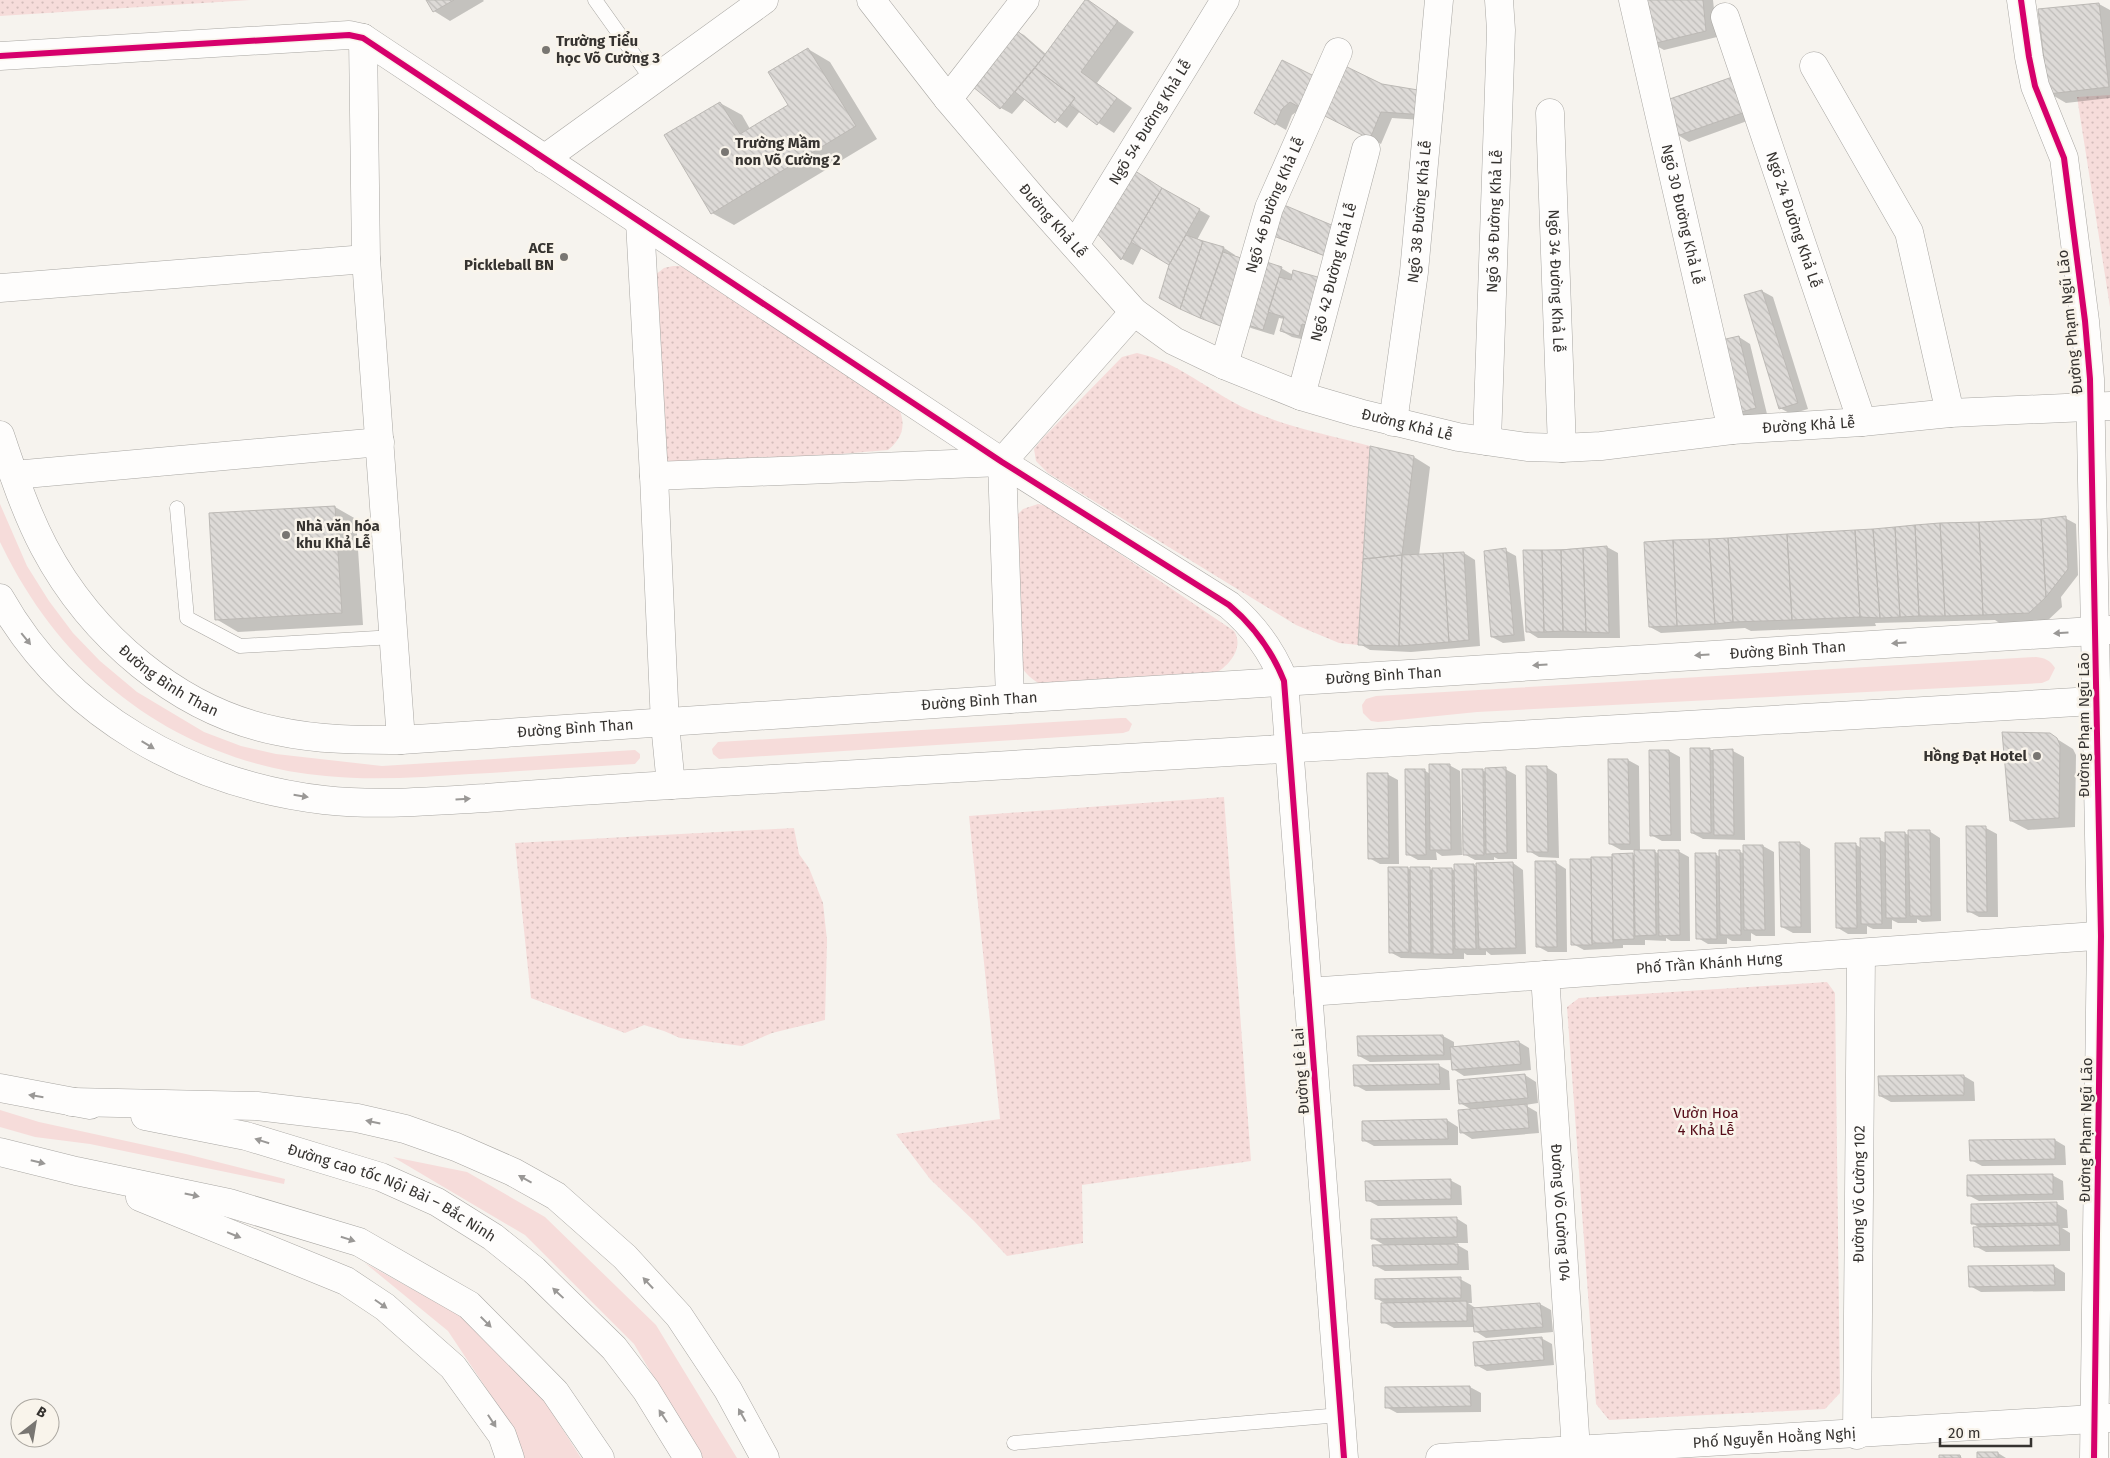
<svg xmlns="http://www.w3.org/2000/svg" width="2110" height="1458" font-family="'Fira Sans',sans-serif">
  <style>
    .grass { fill: #f6dcda }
    .park { fill: url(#park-dots) }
    .shadow { fill: #0003 }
    .building { fill: url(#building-back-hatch); stroke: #bcb9b5 }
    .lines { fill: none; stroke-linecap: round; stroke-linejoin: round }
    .lane-casing { stroke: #a8a6a2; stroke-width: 15 }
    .street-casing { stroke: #a8a6a2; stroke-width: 29 }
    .secondary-casing { stroke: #a8a6a2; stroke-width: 29 }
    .highway-casing { stroke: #a8a6a2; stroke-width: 29 }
    .lane { stroke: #fefdfc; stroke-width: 14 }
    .street { stroke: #fefdfc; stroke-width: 28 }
    .secondary { stroke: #fefdfc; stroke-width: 28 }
    .highway { stroke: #fefdfc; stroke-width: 28 }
    .cycleway-casing { stroke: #f9f4eb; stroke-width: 9 }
    .cycleway { stroke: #d6006c; stroke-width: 6 }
    .oneway { fill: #9a9896 }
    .poi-dot { fill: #797672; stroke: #f9f4eb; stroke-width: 2 }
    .labels { text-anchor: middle; stroke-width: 5; stroke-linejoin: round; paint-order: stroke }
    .poi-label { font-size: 15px; font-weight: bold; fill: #363330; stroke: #f9f4eb; text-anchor: start }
    .street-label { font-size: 15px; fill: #363330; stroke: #f9f4eb }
    .park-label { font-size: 15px; fill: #550d19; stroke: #f9f4eb }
  </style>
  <defs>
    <pattern id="park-dots" width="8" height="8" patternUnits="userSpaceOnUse" patternTransform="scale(1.25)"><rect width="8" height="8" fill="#f6dcda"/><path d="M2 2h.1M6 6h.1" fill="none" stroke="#d4bdbb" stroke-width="1.8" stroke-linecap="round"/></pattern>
    <pattern id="building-back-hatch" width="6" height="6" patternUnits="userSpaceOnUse" patternTransform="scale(1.25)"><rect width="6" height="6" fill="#dddad7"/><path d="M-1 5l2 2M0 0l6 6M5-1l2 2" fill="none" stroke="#bebcb9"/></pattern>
  </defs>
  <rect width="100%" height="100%" fill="#f6f3ee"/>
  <path class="grass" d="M0 504 27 566 49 601 73 633 100 661 137 692 204 732 241 746 276 754 382 766 635 750 640 754V758L635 764C580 767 525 771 470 774 422 777 374 781 326 776 182 763 66 677 3 548L0 542Z
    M2036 657C2045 658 2050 660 2055 668L2049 680 2042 683 1477 712 1378 722 1371 721 1363 713 1362 705 1366 699 1376 696Z
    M1121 718H1126L1132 724 1129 731 1123 733 719 759 713 754 712 749 718 742Z
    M0 1110 39 1122 186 1154 285 1179 284 1184 90 1144 35 1137 0 1127Z
    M393 1157 467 1172 545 1217 656 1325 737 1458H702L634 1344 525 1235Z
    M365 1263 461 1316 544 1400 581 1458H524L516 1433 448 1331Z"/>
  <path class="park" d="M0 0H250L0 16Z
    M2110 95V307L2077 97Z
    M673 266H681L900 411C906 428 901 439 888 450L683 467 669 464 662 458 655 275 664 268Z
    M1137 353C1179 362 1211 393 1249 410 1287 427 1330 435 1370 446L1358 645 1339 643 1296 625 1048 473 1036 461 1034 449 1043 438 1122 357Z
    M1038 504 1049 506 1234 631C1245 648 1228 668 1212 675L1042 685C1032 680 1026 674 1020 665L1014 518 1023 509Z
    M1224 797 1251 1161 1082 1185 1083 1243 1007 1256 974 1221 930 1179 896 1134 1000 1119 969 816Z
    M794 828 799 854 809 868 823 903 827 940 825 1020 772 1033 742 1046 680 1038 664 1031 644 1025 625 1033 531 998 515 843Z
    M1827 982 1835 993 1840 1393 1825 1409 1609 1420 1596 1404 1567 1007 1579 998Z"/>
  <path class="shadow" d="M427 0H483L484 1 450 21 434 11Z
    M1087 0 1134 32 1097 83 1132 108 1114 133 1080 111 1067 128 1026 98 1012 114 1001 108 969 81 1013 29 1024 35 1047 55Z
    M1641 0H1713L1717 37 1664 50 1653 44Z
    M2099 4 2110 10V98L2066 103 2049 93Z
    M808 49 830 62 877 139 734 225 712 213 720 103 742 115 750 129 790 105Z
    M1738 76 1761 116 1689 142 1678 135Z
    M1321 81 1436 121 1392 118 1381 144 1320 112 1302 108 1292 115 1286 130 1255 112Z
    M1132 171 1210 216 1197 240 1224 248 1235 255 1234 257 1281 268 1293 275 1310 341 1292 337 1281 331 1285 319 1279 318 1274 335 1251 328 1242 323 1239 334 1172 304 1170 264 1142 247 1133 265 1122 259 1096 230Z
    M1278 204 1344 264 1278 238 1267 232Z
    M1762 291 1773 297 1808 409 1791 414 1780 408Z
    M1739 337 1750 344 1767 414 1746 419 1735 413Z
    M1414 457 1430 467 1419 556 1464 553 1475 560 1480 646 1411 652 1370 650 1360 644Z
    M335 507 356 519 363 625 238 632 216 619Z
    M2065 518 2076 524 2078 575 2061 597 2062 607 2046 622 2001 624 1995 620 1875 623 1876 626 1751 631 1745 628 1661 633 1650 627Z
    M1607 547 1618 553 1620 638H1538L1527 631 1525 551Z
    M1505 550 1516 556 1525 641 1503 643 1492 637Z
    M2049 734 2073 749 2076 755 2075 827 2028 830 2011 821Z
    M1691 749 1733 751 1744 757 1745 840 1703 839 1692 833Z
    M1669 751 1680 757 1681 841H1662L1651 835 1650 752Z
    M1628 760 1639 766 1640 851H1654L1659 854 1678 851 1689 857 1690 941H1671L1666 938V941L1645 940V945H1623V948L1584 950 1573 944 1572 861H1592V858H1614L1633 855 1635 856V850H1621L1610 844Z
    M1449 765 1460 771 1462 855 1442 856 1436 852 1437 860H1418L1407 854 1424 770 1430 774Z
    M1546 767 1557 774 1559 858 1539 857 1529 851Z
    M1505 769 1516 775 1517 859H1498L1494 857V860H1475L1464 854 1482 770 1486 772Z
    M1387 774 1398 780 1399 864H1380L1369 858Z
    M1986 828 1997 834 1998 917H1979L1968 911Z
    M1929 831 1940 838 1941 921 1922 922 1917 919V923H1898L1892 920V929H1873L1867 926V934H1848L1838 928 1855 844 1861 848V840H1880L1886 843 1905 833 1910 836Z
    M1800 843 1810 849 1811 933H1793L1782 927Z
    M1744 846H1763L1774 852 1775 936H1756L1751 933V941H1732L1727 938V944H1708L1698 938 1715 854 1720 857 1739 851 1744 854Z
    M1555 862 1566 869 1567 952H1548L1537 946Z
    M1513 863 1523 870 1526 954 1491 955 1486 951V955H1467L1464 953V959H1445L1401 958 1390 952 1408 868 1411 870 1452 869 1455 871V865H1474L1478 867Z
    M1443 1036 1454 1042V1047L1519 1042 1529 1048 1531 1070 1464 1076 1453 1069V1060L1370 1062 1359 1056Z
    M1438 1065 1449 1071 1450 1090 1366 1091 1355 1085Z
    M1525 1075 1536 1082 1538 1103 1525 1105 1537 1112 1539 1133 1472 1139 1461 1132 1472 1110 1460 1103Z
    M1964 1076 1974 1082 1975 1101 1891 1102 1880 1096Z
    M1447 1120 1458 1127V1145L1374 1146 1363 1140V1122Z
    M2055 1140 2065 1146 2066 1165 1982 1166 1971 1160Z
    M2052 1175 2063 1181 2064 1200 1979 1201 1968 1195Z
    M1450 1180 1461 1186 1462 1205 1378 1206 1367 1200Z
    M2056 1203 2067 1210 2068 1228H2062L2070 1233V1251L1986 1252 1975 1246 1980 1228 1972 1223Z
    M1456 1218 1467 1225 1468 1243H1454L1468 1251 1469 1270 1385 1271 1374 1265 1386 1246 1372 1238Z
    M2054 1266 2065 1273V1291L1981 1292 1970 1286Z
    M1460 1279 1471 1285 1472 1303H1468L1477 1309 1540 1304 1551 1310 1553 1332 1486 1338 1475 1331V1327L1394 1328 1383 1322 1386 1304 1376 1298Z
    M1541 1338 1552 1344 1554 1365 1487 1371 1476 1365Z
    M1470 1387 1481 1393V1412L1397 1413 1386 1407Z
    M1998 1453 2006 1458H1979Z"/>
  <path class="building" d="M426 0H454L433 12Z
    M1085 0H1088L1118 21 1081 72 1117 98 1097 125 1070 105 1075 98 1035 68Z
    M1640 0H1703L1706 31 1652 44Z
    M2099 3 2109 87 2048 94 2038 9Z
    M1013 27 1045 55 1000 109 967 82Z
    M808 48 856 126 711 214 664 135 720 102 740 134 788 105 768 72Z
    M1282 60 1322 80 1306 111 1290 102 1282 109 1275 125 1254 113Z
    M1343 65 1382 84 1424 91 1425 115 1381 112 1370 139 1319 113Z
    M1035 68 1075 98 1055 123 1015 92Z
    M1738 75 1751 110 1677 136 1664 101Z
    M1132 169 1162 188 1121 260 1094 230Z
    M1162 188 1200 209 1169 265 1131 242Z
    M1277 202 1341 229 1333 259 1266 233Z
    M1186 235 1203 241 1180 309 1159 298 1169 265Z
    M1203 241 1224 247 1200 318 1180 309Z
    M1223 252 1250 261 1228 329 1200 318Z
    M1257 259 1282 267 1263 330 1239 322Z
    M1293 270 1321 278 1315 327 1302 324 1299 336 1280 331 1284 317 1268 312 1279 277 1291 280Z
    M1762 290 1798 403 1779 409 1744 295Z
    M1739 336 1756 408 1734 414 1717 341Z
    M1370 446 1414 456 1402 555 1363 559Z
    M335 506 342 613 215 620 209 513Z
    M2066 516 2068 569 2046 597 2041 519Z
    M2041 519 2046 597 2029 613 1983 615 1979 522Z
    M1979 522 1983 615 1945 616 1940 523Z
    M1940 523 1945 616H1919L1915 525Z
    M1915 525 1919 616 1900 617 1895 527Z
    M1895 527 1900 617 1880 618 1873 529Z
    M1873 529 1880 618 1860 617 1855 530Z
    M1855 530 1860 617 1792 620 1787 534Z
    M1787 534 1792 620 1733 622 1728 538Z
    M1728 538 1733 622 1715 624 1709 539Z
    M1709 539 1715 624 1677 626 1673 540Z
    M1673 540 1677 626 1649 627 1644 542Z
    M1607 546 1609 633 1586 632 1583 548Z
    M1506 548 1514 635 1491 637 1484 551Z
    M1583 548 1586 632 1563 631 1561 550Z
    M1523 550H1542L1544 632H1526Z
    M1542 550H1561L1563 631 1544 632Z
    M1464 552 1469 640 1449 642 1443 553Z
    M1443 553 1449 642 1399 646 1402 555Z
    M1402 555 1399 646 1358 645 1363 559Z
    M2002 732 2050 733 2057 738 2060 745 2059 818 2010 821Z
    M1690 748H1710L1711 833H1691Z
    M1733 749 1734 835H1714L1713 750Z
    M1649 750H1669L1671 835 1650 836Z
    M1608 759H1628L1630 844H1609Z
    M1429 764H1450L1451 850H1430Z
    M1526 766H1547L1548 852H1527Z
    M1506 767 1507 853 1486 854 1485 768Z
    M1405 769H1425L1426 855H1406Z
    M1462 769H1483L1484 855H1463Z
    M1367 773H1388L1389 858 1368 859Z
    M1966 826H1986L1987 912H1967Z
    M1908 830H1930L1931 916H1910Z
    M1885 832H1905L1906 918H1886Z
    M1860 838H1880L1882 924H1861Z
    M1779 842H1800L1801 927H1781Z
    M1835 843H1856L1857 928H1836Z
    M1743 845H1763L1765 930H1744Z
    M1634 850H1655L1656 935 1635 936Z
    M1658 850H1679L1680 935 1659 936Z
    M1719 850H1740L1741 935H1720Z
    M1633 853 1634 939 1613 940 1612 854Z
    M1695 853H1716L1717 939H1696Z
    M1591 857H1612L1613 943H1592Z
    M1570 859H1591L1592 945H1571Z
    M1535 861H1556L1557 947H1536Z
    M1513 862 1516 948 1479 949 1476 863Z
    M1454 864H1474L1476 949H1455Z
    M1388 867H1408L1409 952 1389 953Z
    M1410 867H1430L1431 953H1411Z
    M1432 868H1452L1453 954H1433Z
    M1443 1035 1444 1055 1358 1056 1357 1036Z
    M1519 1041 1521 1064 1452 1070 1450 1047Z
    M1439 1064 1440 1084 1354 1086 1353 1065Z
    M1525 1074 1528 1098 1459 1104 1457 1080Z
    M1964 1075V1095L1879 1096 1878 1076Z
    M1527 1104 1529 1128 1460 1133 1458 1110Z
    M1447 1119 1448 1139 1362 1141V1121Z
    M2055 1139V1159L1970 1161 1969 1140Z
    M2053 1174V1194L1967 1196V1175Z
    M1451 1179V1199L1366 1201 1365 1181Z
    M2057 1202V1223L1971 1224V1204Z
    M1457 1217V1237L1371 1239V1219Z
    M2059 1225 2060 1245 1974 1247 1973 1227Z
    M1458 1244V1264L1373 1266 1372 1245Z
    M2054 1265 2055 1285 1969 1287 1968 1266Z
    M1461 1277V1298L1375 1299V1279Z
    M1467 1301V1321L1381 1323V1303Z
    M1540 1303 1543 1327 1474 1332 1472 1308Z
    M1542 1337 1544 1360 1475 1366 1473 1342Z
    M1470 1386 1471 1406 1385 1408V1387Z
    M1977 1452H1998V1458H1977Z
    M1939 1455H1960L1961 1458H1939Z"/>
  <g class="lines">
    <g class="lane-casing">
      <path id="lane" d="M595 0 652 80
        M177 508 187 618 240 646 394 637
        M1014 1443 1340 1415"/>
    </g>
    <g class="street-casing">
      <g id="street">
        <path id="s1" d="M1633 0 1732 430"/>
        <path id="s2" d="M1725 17 1862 422"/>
        <path d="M363 38 366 259 401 740"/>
        <path d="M0 56 349 35 363 38 1002 462 1229 605C1254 626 1272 651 1284 681L1344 1458"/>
        <path d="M1814 66 1909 232 1950 413"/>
        <path d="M948 99 1025 0"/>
        <path id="s3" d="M1550 113 1562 448"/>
        <path d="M544 159 764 0"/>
        <path d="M640 222 654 476 665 724 671 785"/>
        <path id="s4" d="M1075 245 1225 0"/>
        <path d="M0 288 366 259"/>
        <path id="s5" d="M1224 365 1269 208 1338 52"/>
        <path id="s6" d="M1301 396 1366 149"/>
        <path id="s7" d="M1393 422 1414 272 1439 0"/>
        <path id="s8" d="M1487 441 1501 30 1499 0"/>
        <path d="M14 475 380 442"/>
        <path d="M654 476 1002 462"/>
        <path d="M1010 699 1002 462 1134 312"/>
        <path id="s9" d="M1545 975 1576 1450"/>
        <path id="s10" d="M1308 992 2110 935"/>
        <path id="s11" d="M1857 1435 1861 953"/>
        <path id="s12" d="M1440 1458 2110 1418"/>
      </g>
    </g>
    <g class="secondary-casing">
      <g id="secondary">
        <path id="s13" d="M871 0 948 99 1035 201 1134 312 1174 341 1224 365 1301 396 1359 413 1458 437 1527 447 1562 448 1601 446 1732 430 1862 422 1950 413 2110 406"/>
        <path d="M2021 0 2029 57 2035 86 2064 158 2085 321 2090 379 2101 936 2094 1458"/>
        <path id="s14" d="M0 435C13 473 25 511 44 547 91 636 178 711 277 731 318 740 359 740 401 740L1010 699 2110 630"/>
        <path d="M0 598C67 717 191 784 324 800 377 806 433 801 486 798 548 793 609 789 671 785L2110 700"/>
      </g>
    </g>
    <g class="highway-casing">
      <g id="highway">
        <path d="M0 1088 90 1105"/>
        <path d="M72 1102 257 1106 357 1118 405 1129 456 1147 513 1172 556 1196 625 1257 679 1316 728 1390 765 1458"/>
        <path id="s15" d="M145 1116 246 1136 381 1177 437 1202 493 1237 534 1270 614 1348 646 1390 688 1458"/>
        <path d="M0 1152 76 1171 229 1203 359 1242 469 1305 555 1392 600 1458"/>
        <path d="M140 1197 346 1281 385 1307 453 1367 502 1435 510 1458"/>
      </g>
    </g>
    <use href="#lane" class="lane"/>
    <use href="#street" class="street"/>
    <use href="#secondary" class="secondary"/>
    <use href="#highway" class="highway"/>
    <g class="cycleway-casing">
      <path id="cycleway" d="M2021 0 2029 57 2035 86 2064 158 2085 321 2090 379 2101 936 2094 1458
        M0 56 349 35 363 38 1002 462 1229 605C1254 626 1272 651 1284 681L1344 1458"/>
    </g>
    <use href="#cycleway" class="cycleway"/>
  </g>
  <defs><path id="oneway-solid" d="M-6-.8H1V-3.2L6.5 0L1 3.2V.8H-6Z" transform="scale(1.25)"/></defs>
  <g class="oneway">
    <use href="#oneway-solid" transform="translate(2061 633) rotate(176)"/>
    <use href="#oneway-solid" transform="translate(26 639) rotate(51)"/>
    <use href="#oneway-solid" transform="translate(1899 643) rotate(176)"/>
    <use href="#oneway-solid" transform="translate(1702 655) rotate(176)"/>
    <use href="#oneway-solid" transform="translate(1540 665) rotate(176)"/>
    <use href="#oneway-solid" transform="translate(148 745) rotate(31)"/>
    <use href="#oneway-solid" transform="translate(301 796) rotate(9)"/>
    <use href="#oneway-solid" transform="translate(463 799) rotate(-4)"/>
    <use href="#oneway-solid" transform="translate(36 1096) rotate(-171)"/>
    <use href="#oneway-solid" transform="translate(373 1122) rotate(-168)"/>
    <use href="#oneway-solid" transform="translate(262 1141) rotate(-163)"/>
    <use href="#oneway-solid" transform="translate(38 1162) rotate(14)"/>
    <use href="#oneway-solid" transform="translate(525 1179) rotate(-151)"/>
    <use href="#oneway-solid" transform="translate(192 1195) rotate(12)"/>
    <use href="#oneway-solid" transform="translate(234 1235) rotate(22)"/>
    <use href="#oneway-solid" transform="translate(348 1239) rotate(17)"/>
    <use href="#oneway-solid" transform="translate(648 1283) rotate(-133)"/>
    <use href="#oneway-solid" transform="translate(558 1293) rotate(-137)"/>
    <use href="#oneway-solid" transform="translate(381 1304) rotate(35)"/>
    <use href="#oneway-solid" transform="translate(486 1322) rotate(45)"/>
    <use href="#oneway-solid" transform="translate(742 1415) rotate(-119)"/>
    <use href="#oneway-solid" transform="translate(663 1416) rotate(-123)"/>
    <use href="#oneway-solid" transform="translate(492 1421) rotate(57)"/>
  </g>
  <g class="poi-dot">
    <circle cx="546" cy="50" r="5"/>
    <circle cx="725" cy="152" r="5"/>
    <circle cx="564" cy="257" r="5"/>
    <circle cx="286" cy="535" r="5"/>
    <circle cx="2037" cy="756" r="5"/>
  </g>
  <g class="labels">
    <g class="poi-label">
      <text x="556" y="46">Trường Tiểu<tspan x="556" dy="17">học Võ Cường 3</tspan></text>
      <text x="735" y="148">Trường Mầm<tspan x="735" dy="17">non Võ Cường 2</tspan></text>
      <text x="554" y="253" text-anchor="end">ACE<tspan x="554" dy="17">Pickleball BN</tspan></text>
      <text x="296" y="531">Nhà văn hóa<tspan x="296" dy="17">khu Khả Lễ</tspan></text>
      <text x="2027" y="761" text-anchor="end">Hồng Đạt Hotel</text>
    </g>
    <g class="street-label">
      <text dy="5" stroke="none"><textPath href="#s4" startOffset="144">Ngõ 54 Đường Khả Lễ</textPath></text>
      <text dy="5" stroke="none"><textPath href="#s5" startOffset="168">Ngõ 46 Đường Khả Lễ</textPath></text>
      <text dy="5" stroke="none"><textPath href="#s7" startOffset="212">Ngõ 38 Đường Khả Lễ</textPath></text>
      <text dy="5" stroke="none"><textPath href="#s1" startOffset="220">Ngõ 30 Đường Khả Lễ</textPath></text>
      <text dy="5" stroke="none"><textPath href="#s2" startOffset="214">Ngõ 24 Đường Khả Lễ</textPath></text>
      <text dy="5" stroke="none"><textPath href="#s13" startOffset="286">Đường Khả Lễ</textPath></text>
      <text dy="5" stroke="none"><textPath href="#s8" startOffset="220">Ngõ 36 Đường Khả Lễ</textPath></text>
      <text dy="5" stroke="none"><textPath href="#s6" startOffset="128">Ngõ 42 Đường Khả Lễ</textPath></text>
      <text dy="5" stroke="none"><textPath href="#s3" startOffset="168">Ngõ 34 Đường Khả Lễ</textPath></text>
      <text transform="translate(2070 322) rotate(-96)" y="5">Đường Phạm Ngũ Lão</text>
      <text dy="5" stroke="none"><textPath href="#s13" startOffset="706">Đường Khả Lễ</textPath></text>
      <text dy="5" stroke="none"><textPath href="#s13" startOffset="1111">Đường Khả Lễ</textPath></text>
      <text dy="5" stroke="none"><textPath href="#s14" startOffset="1941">Đường Bình Than</textPath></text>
      <text dy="5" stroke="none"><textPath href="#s14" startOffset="1536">Đường Bình Than</textPath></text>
      <text dy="5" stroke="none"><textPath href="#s14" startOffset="306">Đường Bình Than</textPath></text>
      <text dy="5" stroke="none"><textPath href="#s14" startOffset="1131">Đường Bình Than</textPath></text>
      <text transform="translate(2084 725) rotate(-90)" y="5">Đường Phạm Ngũ Lão</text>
      <text dy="5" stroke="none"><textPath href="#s14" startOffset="726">Đường Bình Than</textPath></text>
      <text dy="5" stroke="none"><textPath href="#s10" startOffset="402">Phố Trần Khánh Hưng</textPath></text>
      <text transform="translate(1301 1071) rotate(-94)" y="5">Đường Lê Lai</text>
      <text transform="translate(2086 1130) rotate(-89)" y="5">Đường Phạm Ngũ Lão</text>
      <text dy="5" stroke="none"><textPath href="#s11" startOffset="241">Đường Võ Cường 102</textPath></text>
      <text dy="5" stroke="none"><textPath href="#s15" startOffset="260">Đường cao tốc Nội Bài – Bắc Ninh</textPath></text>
      <text dy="5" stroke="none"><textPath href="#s9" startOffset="238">Đường Võ Cường 104</textPath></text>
      <text dy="5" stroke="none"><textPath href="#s12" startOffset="335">Phố Nguyễn Hoằng Nghị</textPath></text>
    </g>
    <g class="park-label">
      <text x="1706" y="1118">Vườn Hoa<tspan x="1706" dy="17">4 Khả Lễ</tspan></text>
    </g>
  </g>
  <g transform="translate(35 1423) rotate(31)"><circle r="24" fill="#f9f4eb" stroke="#aba7a0"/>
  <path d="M0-4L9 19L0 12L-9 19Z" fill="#797672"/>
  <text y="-8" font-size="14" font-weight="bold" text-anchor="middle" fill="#363330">B</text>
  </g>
  <path d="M1940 1438v8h91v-8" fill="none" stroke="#363330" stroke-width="2.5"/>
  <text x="1948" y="1438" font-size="15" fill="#363330" stroke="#f9f4eb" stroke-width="4" paint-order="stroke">20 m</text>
</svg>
